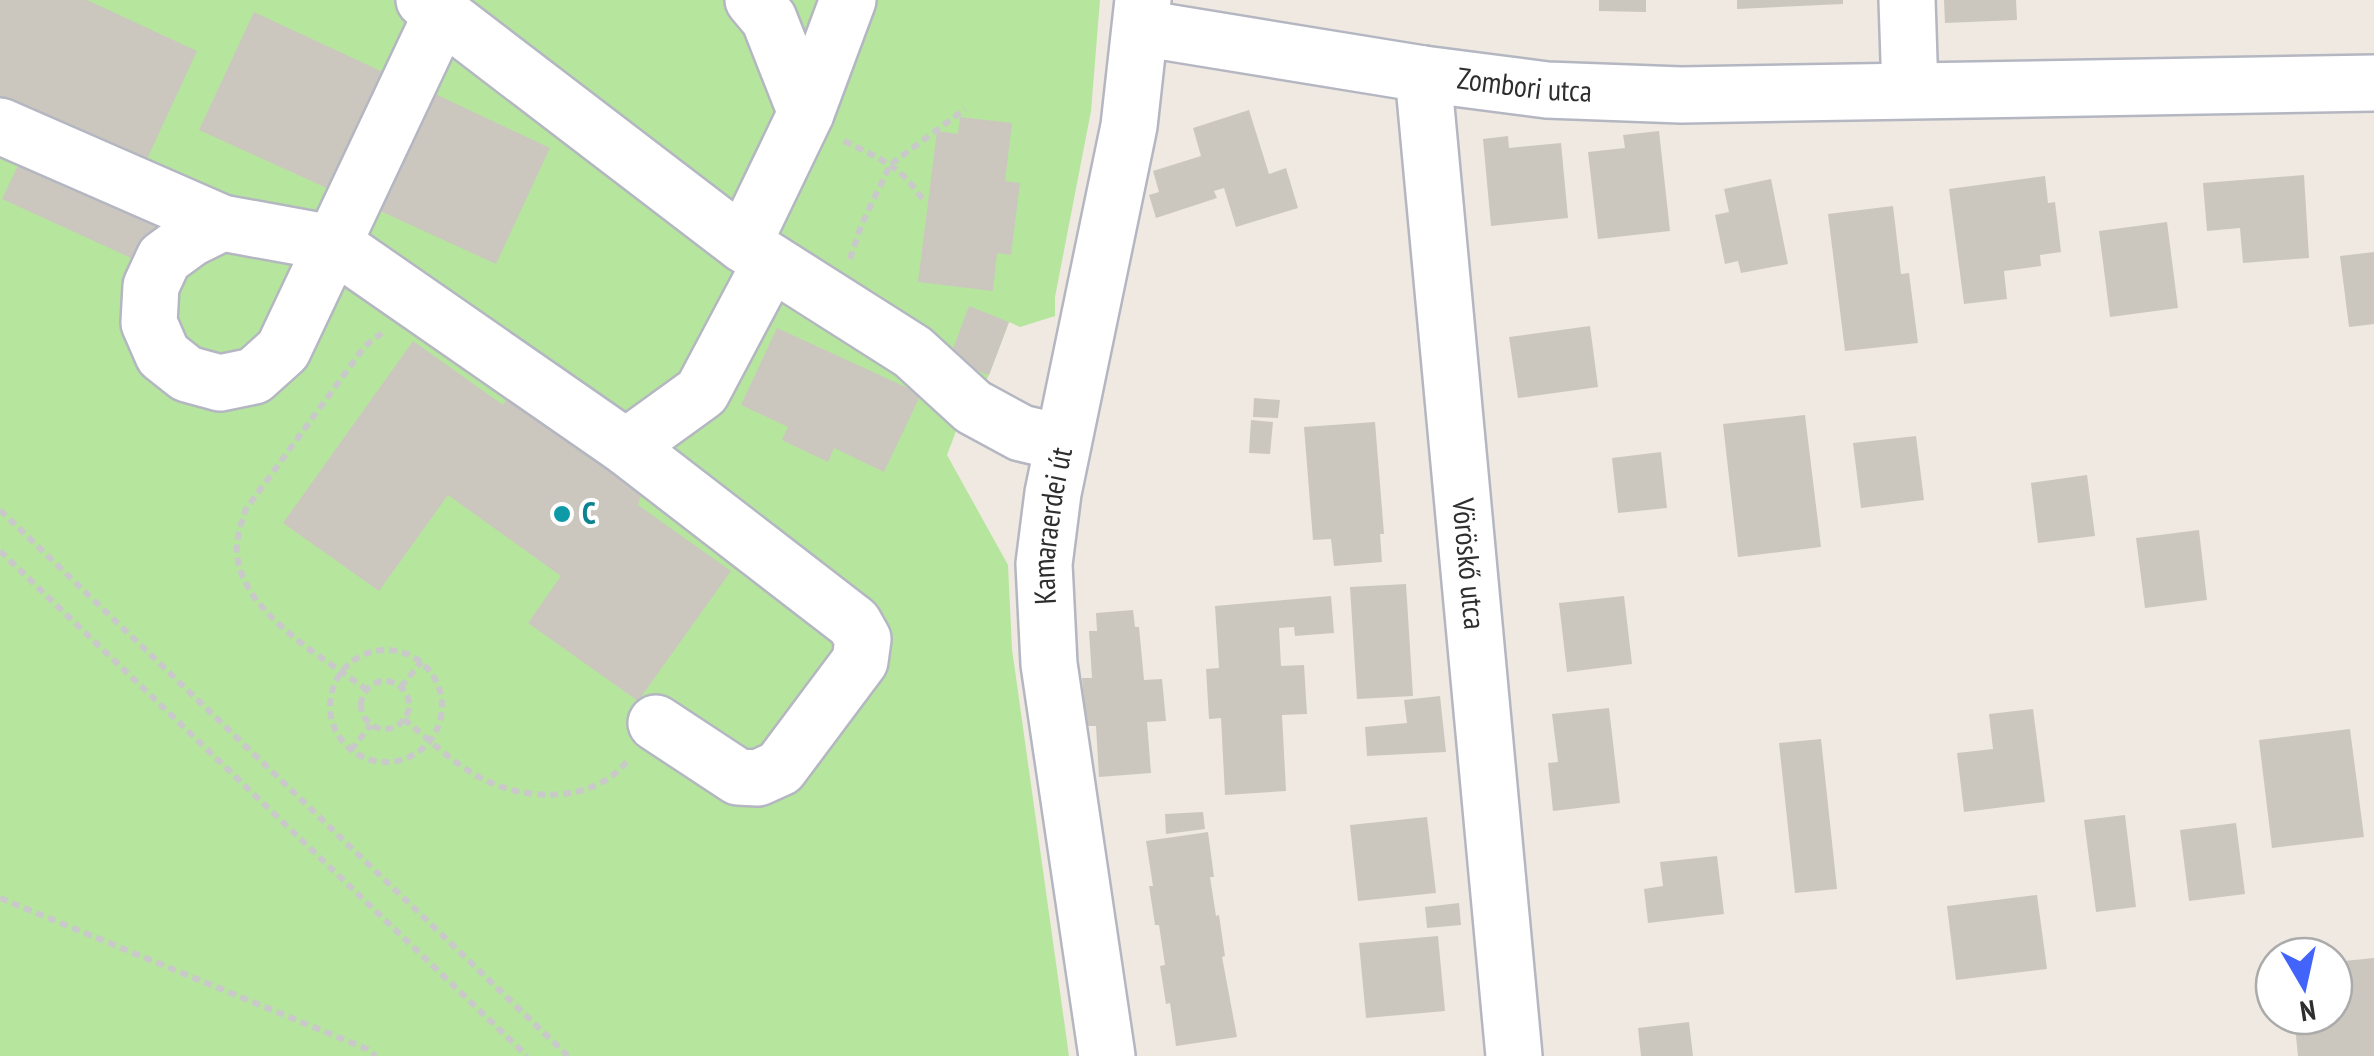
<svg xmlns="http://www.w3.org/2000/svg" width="2374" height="1056" font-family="'PT Sans Narrow',sans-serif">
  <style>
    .green { fill: #b6e59e }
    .building { fill: #cbc7bf }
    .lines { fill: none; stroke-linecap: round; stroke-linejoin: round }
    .minor-casing { stroke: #b4b7c1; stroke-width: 60 }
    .path { stroke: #c9c9c9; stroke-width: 6; stroke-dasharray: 8 5; stroke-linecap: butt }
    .minor { stroke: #fff; stroke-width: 55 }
    .culture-dot { fill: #0f9aa8; stroke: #fff; stroke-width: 4 }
    .labels { text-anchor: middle; stroke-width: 8; stroke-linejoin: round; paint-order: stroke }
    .street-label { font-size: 30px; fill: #2e2e2e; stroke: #fff }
    .culture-label { font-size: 30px; font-weight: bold; fill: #0d838f; stroke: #fff; text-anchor: start }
  </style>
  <rect width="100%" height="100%" fill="#efe9e1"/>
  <path class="green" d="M0 0H1100L1091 111 1055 297V316L1020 327 1009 322 989 375 973 407 961 418 947 455 1008 565 1012 649 1069 1056H0Z"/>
  <path class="building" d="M0 0H87L197 51 141 172 0 107Z
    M1599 0H1646V12L1599 11Z
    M1737 0H1843V4L1737 9Z
    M1944 0H2016L2017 20 1945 23Z
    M254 12 385 73 331 190 199 130Z
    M433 93 550 148 496 264 378 210Z
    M1249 110 1269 174 1286 168 1298 208 1236 227 1224 188 1214 191 1217 198 1156 218 1149 195 1159 192 1153 171 1201 156 1193 128Z
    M960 117 1012 123 1005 181 1020 183 1011 255 997 253 993 291 918 282 937 131 958 134Z
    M1659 131 1670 231 1598 239 1588 152 1625 148 1623 135Z
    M1508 136 1509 148 1561 143 1568 218 1491 226 1483 139Z
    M23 155 160 217 140 262 2 199Z
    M2304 175 2309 258 2243 263 2240 228 2207 231 2203 183Z
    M2045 176 2048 203 2055 202 2061 252 2040 255 2041 266 2004 271 2007 299 1964 304 1949 189Z
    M1771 179 1788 264 1741 273 1738 261 1725 264 1715 215 1729 212 1724 189Z
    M1893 206 1901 274 1909 273 1918 343 1845 351 1828 214Z
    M2167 222 2178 308 2110 317 2099 231Z
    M2374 252V324L2349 327 2340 256Z
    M969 306 1009 322 989 375 949 360Z
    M1590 326 1598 387 1518 398 1509 337Z
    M777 328 921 394 884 472 834 448 828 462 782 440 788 427 741 405Z
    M413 341 503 405 508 397 642 492 638 505 731 571 638 701 528 623 561 576 448 495 379 591 283 523Z
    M1254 398 1280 400 1278 418 1253 417Z
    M1805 415 1821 547 1738 557 1723 424Z
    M1251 420 1273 422 1270 454 1249 453Z
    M1375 422 1384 534H1380L1382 562 1334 566 1331 539 1313 540 1304 427Z
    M1916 436 1924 500 1861 508 1853 443Z
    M1661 452 1667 508 1618 513 1612 458Z
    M2087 475 2095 536 2038 543 2031 483Z
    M2199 530 2207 600 2145 608 2136 538Z
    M1406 584 1413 696 1357 699 1350 587Z
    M1331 596 1334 633 1295 636 1294 627 1279 628 1281 666 1304 665 1307 714 1282 715 1286 791 1225 795 1221 718 1209 719 1206 669 1219 668 1215 606Z
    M1624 596 1632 664 1567 672 1559 603Z
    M1133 610 1135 627H1139L1144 680 1162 679 1166 721 1147 722 1151 773 1099 777 1096 726H1086L1082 678H1092L1089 631H1097L1096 613Z
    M1440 696 1446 752 1367 756 1365 727 1407 723 1404 700Z
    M1609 708 1620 803 1553 811 1548 763 1558 762 1552 714Z
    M2033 709 2045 802 1964 812 1957 753 1993 749 1989 714Z
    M2350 729 2364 837 2272 848 2259 740Z
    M1821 739 1837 889 1795 893 1779 743Z
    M1203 812 1205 829 1166 834 1165 814Z
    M2125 815 2136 907 2096 912 2084 820Z
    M1427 817 1436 893 1358 901 1350 825Z
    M2236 823 2245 894 2189 901 2180 830Z
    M1208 832 1214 877H1210L1216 916 1219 915 1225 956 1222 957 1237 1037 1176 1046 1170 1003 1166 1004 1160 966 1165 965 1159 925H1155L1154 918 1149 886H1153L1146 841Z
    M1717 856 1724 914 1648 923 1644 889 1663 886 1660 862Z
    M2037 895 2047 969 1956 980 1947 906Z
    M1459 903 1461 925 1427 928 1425 907Z
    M1438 936 1445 1011 1366 1018 1359 943Z
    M2374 958V1056H2298L2294 1016H2334V962Z
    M1689 1022 1693 1056H1641L1638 1028Z"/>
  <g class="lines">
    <g class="minor-casing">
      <g id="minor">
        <path d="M424 0 743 244 913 352 973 407 1021 433 1063 443"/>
        <path d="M753 0 769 19 806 113"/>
        <path d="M1907 0 1910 90"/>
        <path id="s1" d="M1141 28 1423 74 1547 90 1681 95 2374 83"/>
        <path id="s2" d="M1423 74 1514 1056"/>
        <path d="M0 126 222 223 332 243 626 447 854 623 863 639 860 661 780 768 758 778 738 777 656 723"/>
        <path d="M222 223 190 239 164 258 151 286 149 323 163 355 187 374 220 383 254 376 283 350 442 13"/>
        <path d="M743 244 806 113 848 0"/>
        <path d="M626 447 702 392 771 262"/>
        <path id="s3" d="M1107 1056 1049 664 1044 564 1053 493 1129 126 1143 0"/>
      </g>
    </g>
    <path class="path" d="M844 141C880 159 900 165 923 200
      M850 259 861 226 890 165 965 109
      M0 510 568 1056
      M0 551 527 1056
      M330 706a56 56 0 1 1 112 0a56 56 0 1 1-112 0Z
      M361 705a24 24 0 1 1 48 0a24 24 0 1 1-48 0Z
      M401 687 421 662
      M367 690C323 657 242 613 237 554 236 538 241 523 246 509L365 346 382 333
      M404 719C428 739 452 762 479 777 524 802 595 804 628 760
      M351 750 371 725
      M0 898 367 1049 376 1056"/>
    <use href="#minor" class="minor"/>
  </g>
  <circle class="culture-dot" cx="562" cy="514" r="10"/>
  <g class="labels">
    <g class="street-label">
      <text dy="10" stroke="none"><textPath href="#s1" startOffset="388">Zombori utca</textPath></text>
      <text dy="10" stroke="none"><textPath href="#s3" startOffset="535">Kamaraerdei út</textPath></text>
      <text dy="10" stroke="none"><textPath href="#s2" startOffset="492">Vöröskő utca</textPath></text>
    </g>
    <g class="culture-label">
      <text x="582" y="524">C</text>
    </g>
  </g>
  <g transform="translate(2304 986) rotate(171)"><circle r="48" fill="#ffffff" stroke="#ababab" stroke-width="2.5"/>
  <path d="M0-8L18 38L0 25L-18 38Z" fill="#4264fb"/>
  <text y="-15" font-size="28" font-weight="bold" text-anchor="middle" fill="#2e2e2e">N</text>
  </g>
</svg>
